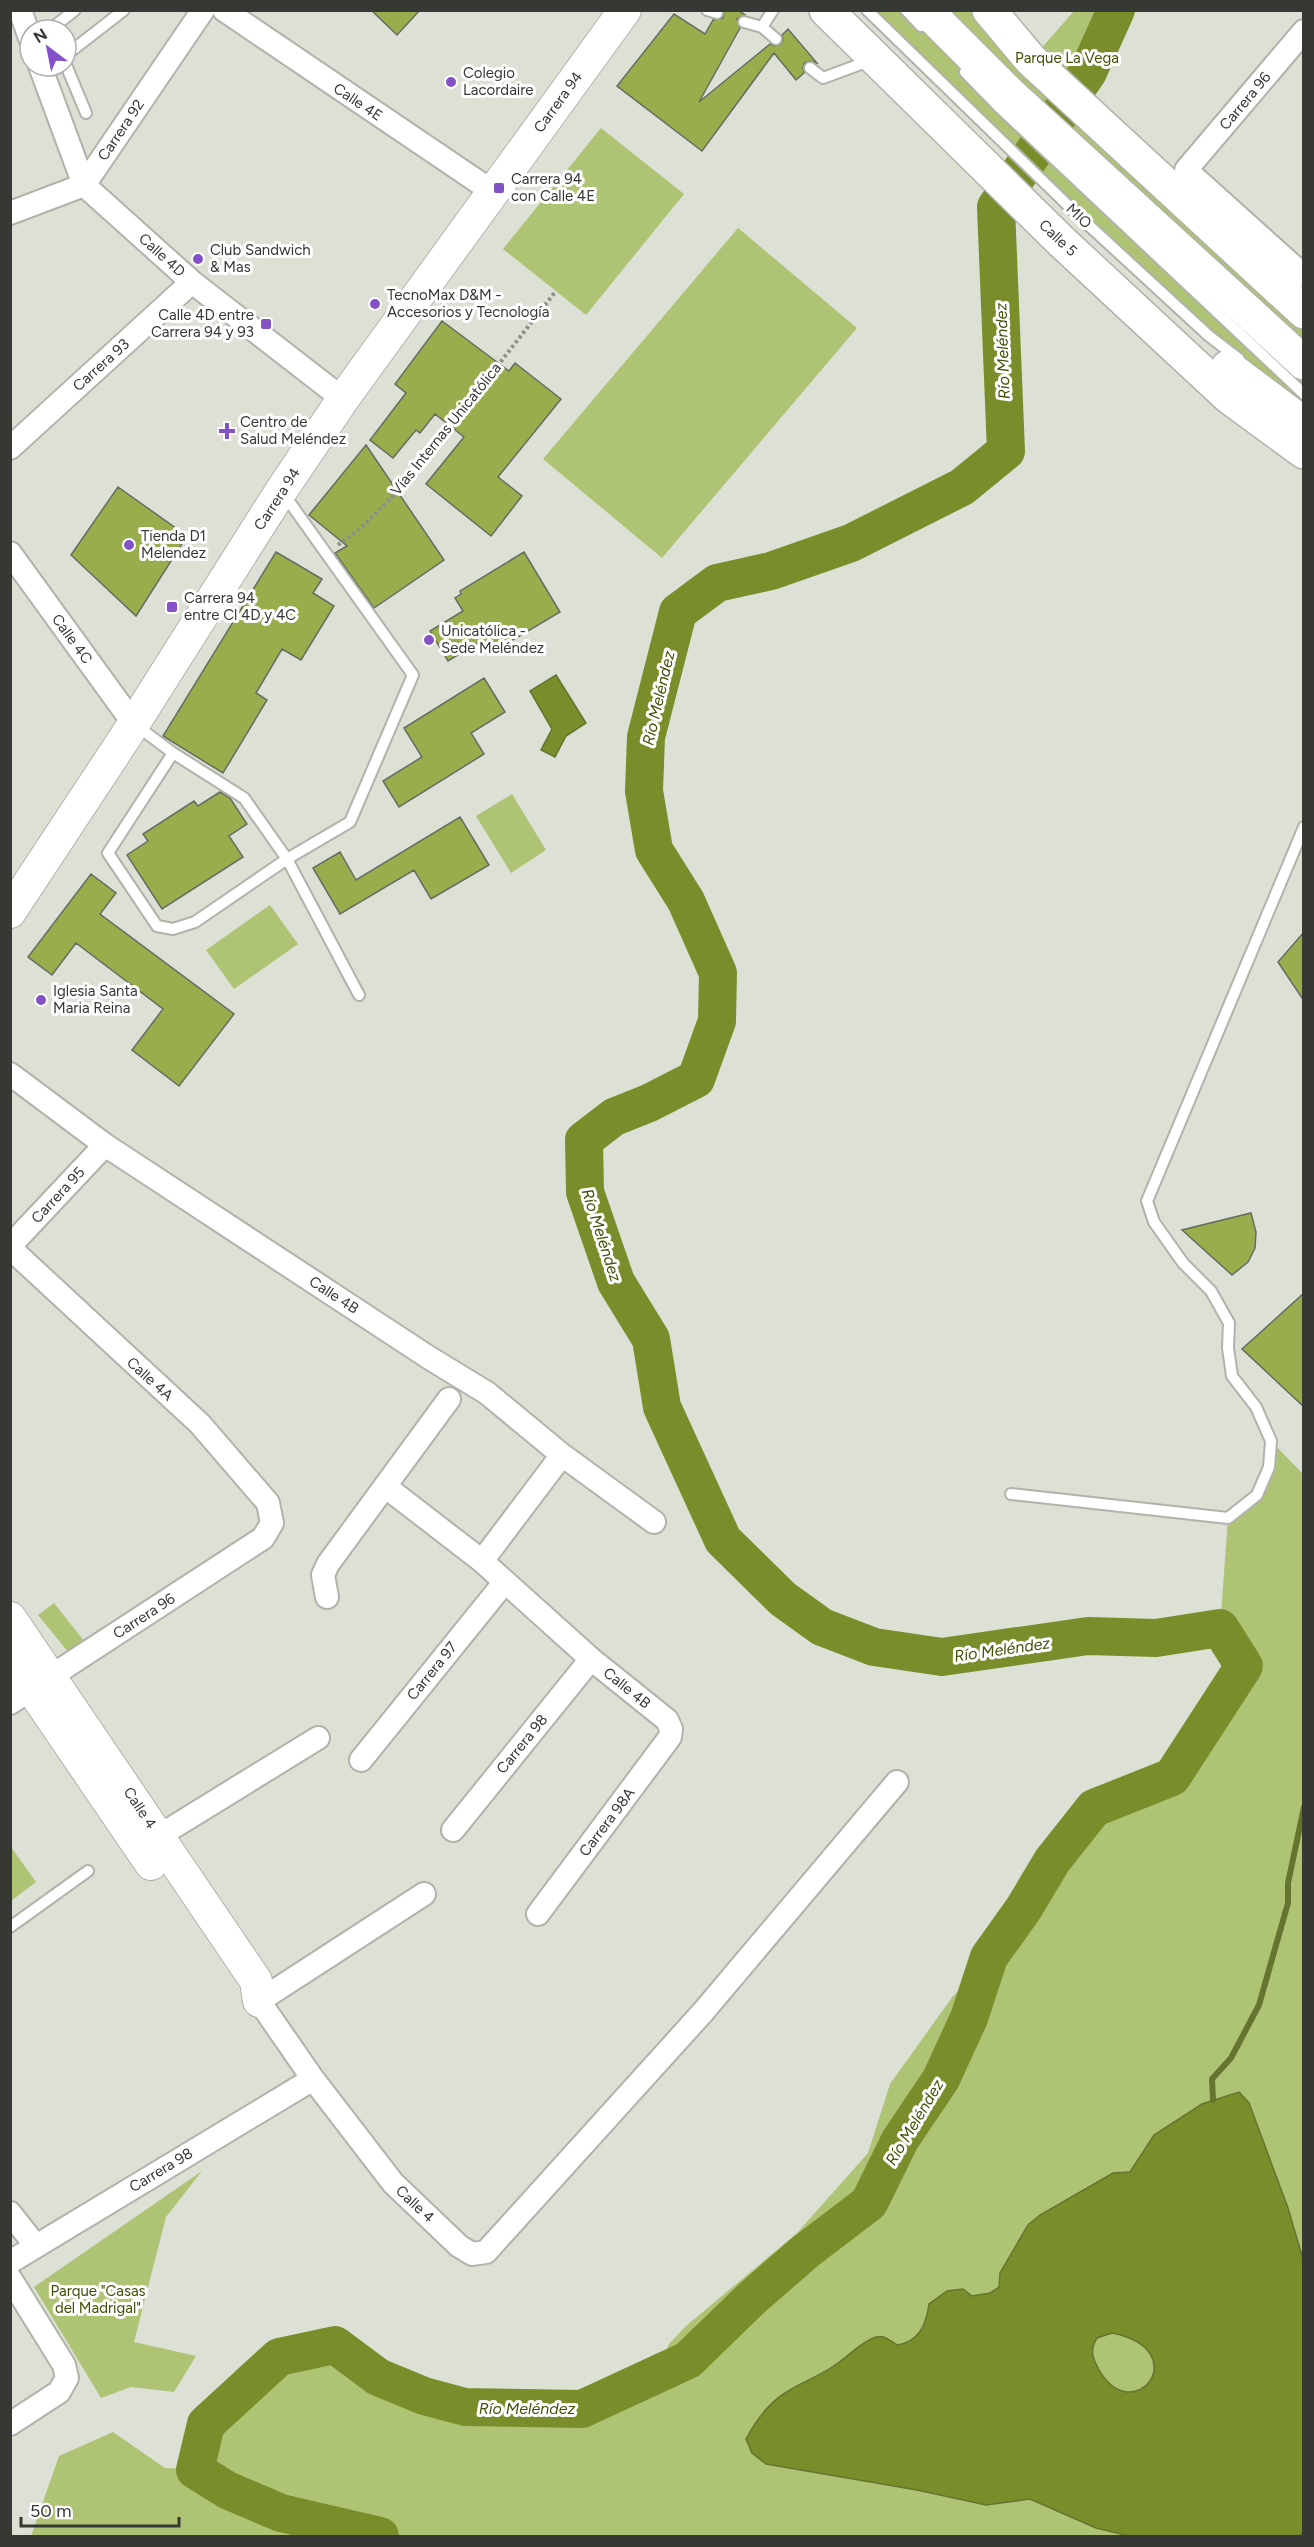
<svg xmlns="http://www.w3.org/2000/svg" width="1314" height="2547" font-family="Figtree,sans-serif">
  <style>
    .green { fill: #afc375 }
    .water { fill: #798e2b; stroke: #65742e; stroke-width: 1.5; fill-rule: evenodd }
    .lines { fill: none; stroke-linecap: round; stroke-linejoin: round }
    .stream { stroke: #65742e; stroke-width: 6 }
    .river { stroke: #798e2b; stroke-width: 38 }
    .building { fill: #98ae4d; stroke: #686b61; stroke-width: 1.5 }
    .lane-casing { stroke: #b0b3a9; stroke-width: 14 }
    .street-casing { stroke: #b0b3a9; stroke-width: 26 }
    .secondary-casing { stroke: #b0b3a9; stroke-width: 34 }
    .primary-casing { stroke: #b0b3a9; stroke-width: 36 }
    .path { stroke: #8d8f88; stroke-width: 4; stroke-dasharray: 3 3; stroke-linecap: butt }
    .lane { stroke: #fff; stroke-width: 10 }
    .street { stroke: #fff; stroke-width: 22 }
    .secondary { stroke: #fff; stroke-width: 32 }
    .primary { stroke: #fff; stroke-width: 33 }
    .poi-dot { fill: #8551c9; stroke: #fff; stroke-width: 2 }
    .labels { text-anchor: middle; stroke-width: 6; stroke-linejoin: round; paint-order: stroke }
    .park-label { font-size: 15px; fill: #435107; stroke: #fff }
    .poi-label { font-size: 15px; fill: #363834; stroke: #fff; text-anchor: start }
    .street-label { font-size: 15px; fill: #363834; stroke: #fff }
    .water-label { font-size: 16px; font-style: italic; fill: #435006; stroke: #fff }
  </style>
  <rect width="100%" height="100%" fill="#dde0d5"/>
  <path class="green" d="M867 11H989L1031 60 1074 11H1116L1088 72 1071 97 1303 312V409L1209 336Z
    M601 128 684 194 586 315 503 249Z
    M738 228 857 328 662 558 543 459Z
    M512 794 546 850 511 873 476 816Z
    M270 905 298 944 234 989 206 950Z
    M1271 1441 1303 1474V2536H31L59 2456 113 2432 165 2468 195 2469 206 2424 279 2357 335 2345 378 2377 424 2396 465 2407 582 2409 664 2371 668 2345 686 2326 797 2233 868 2153 890 2084 953 1996 985 1968 989 1957 1024 1908 1052 1861 1094 1808 1172 1777 1244 1666 1220 1628 1228 1518 1257 1495Z
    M54 1603 84 1641 69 1653 38 1615Z
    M11 1847 36 1882 11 1901H10Z
    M202 2171 166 2217 134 2342 196 2356 174 2392 131 2387 101 2398 34 2287Z"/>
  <path class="water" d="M556 675 586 723 566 736 555 757 541 750 552 729 530 691Z
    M1239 2092 1249 2103 1288 2208 1303 2259 1304 2530 1300 2536H1129L1096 2528 1030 2499 986 2505 917 2490 766 2464 752 2453 746 2439C755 2422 768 2404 785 2393 801 2382 821 2376 838 2363 850 2355 862 2341 876 2337 885 2335 891 2341 897 2345 919 2342 926 2325 929 2304L947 2291 963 2289 972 2296 990 2293 999 2287 1000 2273 1028 2225 1040 2215 1113 2173 1130 2172 1154 2135 1202 2104ZM1112 2333C1197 2350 1133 2432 1098 2368 1092 2357 1090 2349 1097 2338Z"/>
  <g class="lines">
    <path class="stream" d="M1213 2100 1212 2079 1231 2058 1259 2005 1288 1903V1883L1304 1807"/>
    <path class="river" d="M380 2536 281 2513 227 2490 195 2470 206 2424 279 2357 335 2345 378 2377 424 2396 465 2407 582 2409 688 2360 752 2298 806 2251 869 2203 900 2140 941 2079 969 2018 989 1957 1024 1908 1052 1861 1094 1808 1172 1777 1244 1666 1220 1628 1156 1638 1088 1636 942 1657 874 1647 822 1627 783 1599 723 1540 662 1407 651 1339 616 1282 585 1192 584 1140 614 1117 649 1103 696 1079 717 1021 718 973 686 901 654 850 644 791 646 737 678 612 717 583 771 571 851 543 962 487 1006 451 996 207 1088 72 1116 10"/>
  </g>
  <path class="building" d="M371 10H420L397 35Z
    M724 10H738L745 15 737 19 740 28 699 102 770 44 775 46 781 44 783 40 782 35 788 29 817 63 810 61 804 63 803 68 804 73 796 80 774 53 702 151 617 86 674 14 705 34 713 20 723 18Z
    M442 321 509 371 515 363 561 399 498 477 522 496 491 536 426 484 464 437 435 414 420 433 416 430 393 458 370 440 406 393 395 384Z
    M366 445 444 560 374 608 335 553 347 546 309 515Z
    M118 487 187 536 136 616 71 555Z
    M276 552 322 579 313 593 334 606 301 660 282 649 256 693 267 700 223 773 163 736Z
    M524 552 560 612 489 654 481 641 448 661 430 631 463 611 455 598 461 594 460 591Z
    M484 678 505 712 471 733 484 754 399 807 383 781 422 757 404 728Z
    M220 792 230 798 247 824 229 836 243 857 162 909 127 855 148 841 143 834 194 801 198 806Z
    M460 817 489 865 431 899 414 870 340 914 313 868 340 852 356 880Z
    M91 874 116 893 100 914 234 1014 179 1086 132 1050 163 1009 76 943 52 975 28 957Z
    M1304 932V1001L1278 962Z
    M1251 1213 1256 1232 1255 1248 1248 1262 1232 1275 1182 1230Z
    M1304 1293V1407L1242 1349Z"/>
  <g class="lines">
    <g class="lane-casing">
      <path id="lane" d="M707 10 717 13
        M867 10 1083 220 1209 336 1239 359
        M906 10 921 26
        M744 22 762 27 776 39
        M762 27 773 10
        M54 30 56 25 75 10
        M66 55 124 10
        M66 65 86 113
        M810 68 823 78 869 61
        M965 72 998 106 1304 394
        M137 726 173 753 244 798 287 859 359 995
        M173 753 108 853 157 926 173 929 195 922 287 859 350 822 413 675 283 493
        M1011 1494 1228 1518 1257 1495 1269 1467 1271 1441 1256 1407 1232 1376 1228 1348 1229 1323 1211 1291 1183 1263 1154 1222 1147 1201 1304 827
        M10 1927 88 1871"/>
    </g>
    <g class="street-casing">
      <path id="street" d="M20 10 30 38
        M224 10 493 192
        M1304 31 1186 170 1304 276
        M40 66 84 185 192 282 343 399
        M10 213 84 185 203 10
        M10 448 192 282
        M10 553 134 724
        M10 1074 105 1145 428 1357 487 1393 562 1455 654 1522
        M10 1246 105 1145
        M10 1248 200 1424 268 1503 272 1523 263 1538 10 1703
        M386 1487 482 1561 591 1659 667 1720 671 1729 670 1737 538 1914
        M482 1561 562 1455
        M327 1597 323 1575 328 1564 449 1399
        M361 1760 504 1583
        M453 1830 591 1659
        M146 1844 318 1738
        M424 1894 259 2001 313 2079 393 2183 459 2246 472 2254 486 2252 703 2012 897 1782
        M10 2213 36 2246
        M10 2262 313 2079
        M10 2278 64 2365 67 2378 59 2392 10 2424"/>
    </g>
    <g class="secondary-casing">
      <path id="secondary" d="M10 912 126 736 281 491 343 399 625 10
        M10 1618 256 1981 259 2001
        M10 1657 151 1864"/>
    </g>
    <g class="primary-casing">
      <path id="primary" d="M826 10 1062 242 1229 397 1304 452
        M926 10 1010 94 1304 363
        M989 10 1031 60 1304 312
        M1228 367 1304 424"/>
    </g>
    <path class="path" d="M338 545 361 528 405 484 556 291"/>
    <use href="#lane" class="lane"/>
    <use href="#street" class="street"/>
    <use href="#secondary" class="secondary"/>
    <use href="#primary" class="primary"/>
  </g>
  <g class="poi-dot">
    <circle cx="451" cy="82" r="6"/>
    <rect x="493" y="182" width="12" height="12" rx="3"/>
    <circle cx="198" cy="259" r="6"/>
    <circle cx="375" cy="304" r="6"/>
    <rect x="260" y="318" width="12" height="12" rx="3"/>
    <path d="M224 422h6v6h6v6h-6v6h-6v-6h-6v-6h6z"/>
    <circle cx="129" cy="545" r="6"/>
    <rect x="166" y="601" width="12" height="12" rx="3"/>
    <circle cx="429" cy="640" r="6"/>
    <circle cx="41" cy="1000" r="6"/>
  </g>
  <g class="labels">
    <g class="park-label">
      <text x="1067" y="63">Parque La Vega</text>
      <text x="98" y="2296">Parque "Casas<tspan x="98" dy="17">del Madrigal"</tspan></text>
    </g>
    <g class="poi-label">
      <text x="463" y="78">Colegio<tspan x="463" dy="17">Lacordaire</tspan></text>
      <text x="511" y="184">Carrera 94<tspan x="511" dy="17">con Calle 4E</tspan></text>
      <text x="210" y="255">Club Sandwich<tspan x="210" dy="17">&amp; Mas</tspan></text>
      <text x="387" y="300">TecnoMax D&amp;M -<tspan x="387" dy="17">Accesorios y Tecnología</tspan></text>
      <text x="254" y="320" text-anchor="end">Calle 4D entre<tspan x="254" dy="17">Carrera 94 y 93</tspan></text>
      <text x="240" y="427">Centro de<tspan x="240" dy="17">Salud Meléndez</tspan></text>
      <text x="141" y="541">Tienda D1<tspan x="141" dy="17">Melendez</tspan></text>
      <text x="184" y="603">Carrera 94<tspan x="184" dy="17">entre Cl 4D y 4C</tspan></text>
      <text x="441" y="636">Unicatólica -<tspan x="441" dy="17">Sede Meléndez</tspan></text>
      <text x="53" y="996">Iglesia Santa<tspan x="53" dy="17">Maria Reina</tspan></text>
    </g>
    <g class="street-label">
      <text transform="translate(1245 101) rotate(-50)" y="5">Carrera 96</text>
      <text transform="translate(358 102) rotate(34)" y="5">Calle 4E</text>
      <text transform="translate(558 102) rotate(-54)" y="5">Carrera 94</text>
      <text transform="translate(121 130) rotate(-56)" y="5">Carrera 92</text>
      <text transform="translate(1079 216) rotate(44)" y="5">MIO</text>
      <text transform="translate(1058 238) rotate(43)" y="5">Calle 5</text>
      <text transform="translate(162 255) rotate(42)" y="5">Calle 4D</text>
      <text transform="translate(101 365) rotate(-42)" y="5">Carrera 93</text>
      <text transform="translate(446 429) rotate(-51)" y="5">Vías Internas Unicatólica</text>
      <text transform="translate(277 499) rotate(-57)" y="5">Carrera 94</text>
      <text transform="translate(72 639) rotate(54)" y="5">Calle 4C</text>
      <text transform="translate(58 1195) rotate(-47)" y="5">Carrera 95</text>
      <text transform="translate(334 1295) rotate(33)" y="5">Calle 4B</text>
      <text transform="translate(150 1379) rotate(42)" y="5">Calle 4A</text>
      <text transform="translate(144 1616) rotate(-33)" y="5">Carrera 96</text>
      <text transform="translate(432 1671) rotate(-51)" y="5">Carrera 97</text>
      <text transform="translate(627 1688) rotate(39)" y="5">Calle 4B</text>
      <text transform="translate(522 1744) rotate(-51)" y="5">Carrera 98</text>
      <text transform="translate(140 1808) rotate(56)" y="5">Calle 4</text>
      <text transform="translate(607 1822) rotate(-53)" y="5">Carrera 98A</text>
      <text transform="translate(161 2170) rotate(-31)" y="5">Carrera 98</text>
      <text transform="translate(415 2204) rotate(43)" y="5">Calle 4</text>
    </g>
    <g class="water-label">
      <text transform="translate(1002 351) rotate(-92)" y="6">Río Meléndez</text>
      <text transform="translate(658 698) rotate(-77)" y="6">Río Meléndez</text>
      <text transform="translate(602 1235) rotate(72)" y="6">Río Meléndez</text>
      <text transform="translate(1002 1649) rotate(-8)" y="6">Río Meléndez</text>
      <text transform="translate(914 2122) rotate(-59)" y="6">Río Meléndez</text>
      <text x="527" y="2414">Río Meléndez</text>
    </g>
  </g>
  <rect width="1314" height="2547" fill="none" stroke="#363834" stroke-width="24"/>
  <g transform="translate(48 48) rotate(328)"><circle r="28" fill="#ffffff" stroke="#afafae" stroke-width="1.5"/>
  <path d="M0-4.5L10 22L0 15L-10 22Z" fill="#8551c9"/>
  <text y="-9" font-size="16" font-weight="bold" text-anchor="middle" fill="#363834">N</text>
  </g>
  <path d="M21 2517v9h158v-9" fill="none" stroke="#363834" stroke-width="3"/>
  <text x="30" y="2517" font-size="18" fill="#363834" stroke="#ffffff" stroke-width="4.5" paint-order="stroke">50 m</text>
</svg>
